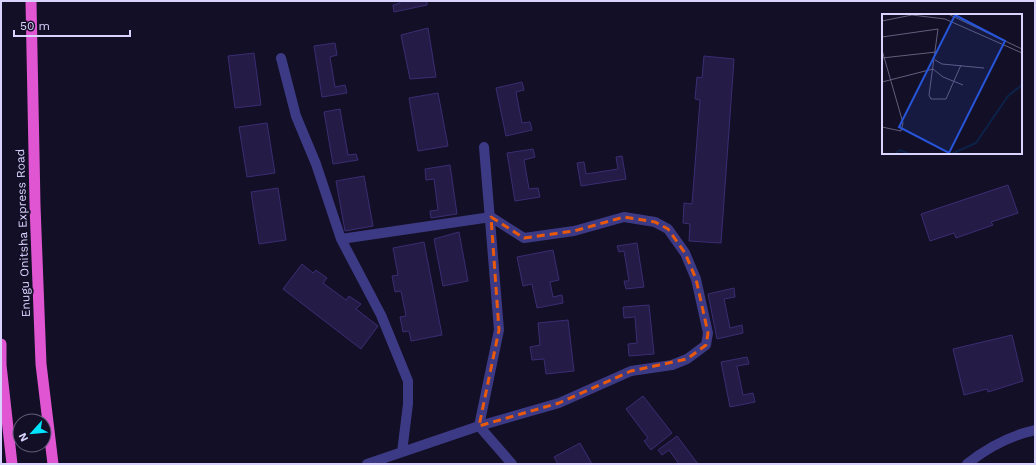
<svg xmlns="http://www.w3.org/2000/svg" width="1036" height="465" font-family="'Work Sans',sans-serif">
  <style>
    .building { fill: #241b47; stroke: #3b2d73 }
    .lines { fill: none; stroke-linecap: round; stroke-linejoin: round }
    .minor { stroke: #3d3a85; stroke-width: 10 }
    .trunk { stroke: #e055d1; stroke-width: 11 }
    .marked { fill: none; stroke: #e8590c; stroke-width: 3; stroke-dasharray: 8 5; stroke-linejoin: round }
    .labels { text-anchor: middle; stroke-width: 4; stroke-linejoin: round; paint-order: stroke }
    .street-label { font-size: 12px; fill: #d9d4ff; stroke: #130f26 }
    .inset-river { fill: none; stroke: #0c2248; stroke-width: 2 }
    .inset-road { fill: none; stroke: #625e7d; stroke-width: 1 }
    .view { fill: #2655da; fill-opacity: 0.15; stroke: #2655da; stroke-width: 2 }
    .inset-edge { fill: none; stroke: #d9d4ff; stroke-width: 2 }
  </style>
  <rect width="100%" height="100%" fill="#130f26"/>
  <path class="building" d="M400 1H427V5L394 12 393 5 400 3Z
    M428 28 436 77 410 79 401 35Z
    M335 43 337 55 330 57 335 87 345 85 347 93 322 97 314 46Z
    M254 53 261 105 235 108 228 56Z
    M704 56 734 59 721 243 689 241 690 224 683 223 684 203 692 204 700 100 695 99 697 77 702 78Z
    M522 82 524 90 516 92 522 123 530 122 532 130 506 136 496 88Z
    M438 93 448 146 418 151 409 98Z
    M340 109 348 155 356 154 358 160 333 164 324 112Z
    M267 123 275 173 247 177 239 127Z
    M533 149 535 157 524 160 529 189 538 188 540 197 515 201 507 153Z
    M622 156 626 179 581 186 577 163 584 162 586 174 618 169 616 157Z
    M450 165 457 214 431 218 430 211 438 210 434 179 426 180 425 169Z
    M364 176 373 226 345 231 336 181Z
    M1008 185 1018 213 991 222 993 225 956 238 954 233 930 241 921 214Z
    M278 188 286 240 259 244 251 192Z
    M459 232 468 281 443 286 434 239Z
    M424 242 442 335 411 341 409 331 403 332 400 317 406 316 401 291 395 292 392 276 398 275 393 248Z
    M637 243 644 287 626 289 624 281H629L624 251 619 252 617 246Z
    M553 250 559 280 550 282 553 297 562 295 563 303 537 308 532 284 523 286 517 257Z
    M302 264 313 273 316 270 327 278 323 283 346 300 349 296 361 304 356 309 378 326 361 349 283 289Z
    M734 288 735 297 724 299 730 328 742 325 743 333 717 339 708 294Z
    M649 305 654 354 629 356 628 344 637 343 635 317 624 318 623 307Z
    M568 320 574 371 546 374 544 359 532 360 530 347 540 345 538 323Z
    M1012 335 1023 381 988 392 987 389 964 395 953 349Z
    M747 357 749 364 737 366 743 395 753 393 755 402 730 407 721 362Z
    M643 396 672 433 651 450 644 441 648 438 626 409Z
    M677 436 698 464H679L669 450 662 455 658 450Z
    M580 443 592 464H558L554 457Z"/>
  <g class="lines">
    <path class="minor" d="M281 58 296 116 316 164 341 239 381 315 408 381V404L402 452
      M341 239 491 217 524 238 574 231 624 217 655 222 668 229 685 253 696 279 708 333 706 345 687 359 672 365 631 371 559 403 479 426 367 464
      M479 426 499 330 484 147
      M479 426 512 464
      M967 464C988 447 1009 436 1035 430"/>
    <path class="trunk" d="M31 1 35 205 41 364 53 464
      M1 344V365L12 464"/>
  </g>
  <path class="marked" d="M491 217 524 238 574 231 624 217 655 222 668 229 685 253 696 279 708 333 706 345 687 359 631 371 559 403 479 426 499 330Z"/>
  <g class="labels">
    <g class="street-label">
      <text transform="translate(23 233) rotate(-92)" y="4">Enugu Onitsha Express Road</text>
    </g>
  </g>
  <g transform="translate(882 14)">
    <rect width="140" height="140" fill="#130f26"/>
    <path class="inset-river" d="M13 140 18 136 27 140M69 140 94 129 126 82 140 71"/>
    <path class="inset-road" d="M66 0 140 35M0 7 30 1 63 5 140 39M0 23 56 15 47 81 49 85H64L79 51M0 36 21 109 19 117 0 113M0 44 54 38M53 46 60 50 102 54M51 55 61 63 81 71M0 68 51 55"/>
    <path class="view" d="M73 1 123 27 67 139 17 113Z"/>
    <rect width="140" height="140" class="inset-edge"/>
  </g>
  <rect width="1036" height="465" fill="none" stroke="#d9d4ff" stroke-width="4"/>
  <g transform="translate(32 433) rotate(243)"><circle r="19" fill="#130f26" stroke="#625e7d"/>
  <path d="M0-3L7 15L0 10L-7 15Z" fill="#00e5ff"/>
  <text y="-6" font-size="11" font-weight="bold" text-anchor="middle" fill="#d9d4ff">N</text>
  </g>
  <path d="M14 30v6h116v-6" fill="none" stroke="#d9d4ff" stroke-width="2"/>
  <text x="20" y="30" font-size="12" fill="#d9d4ff" stroke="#130f26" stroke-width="3" paint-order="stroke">50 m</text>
</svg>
